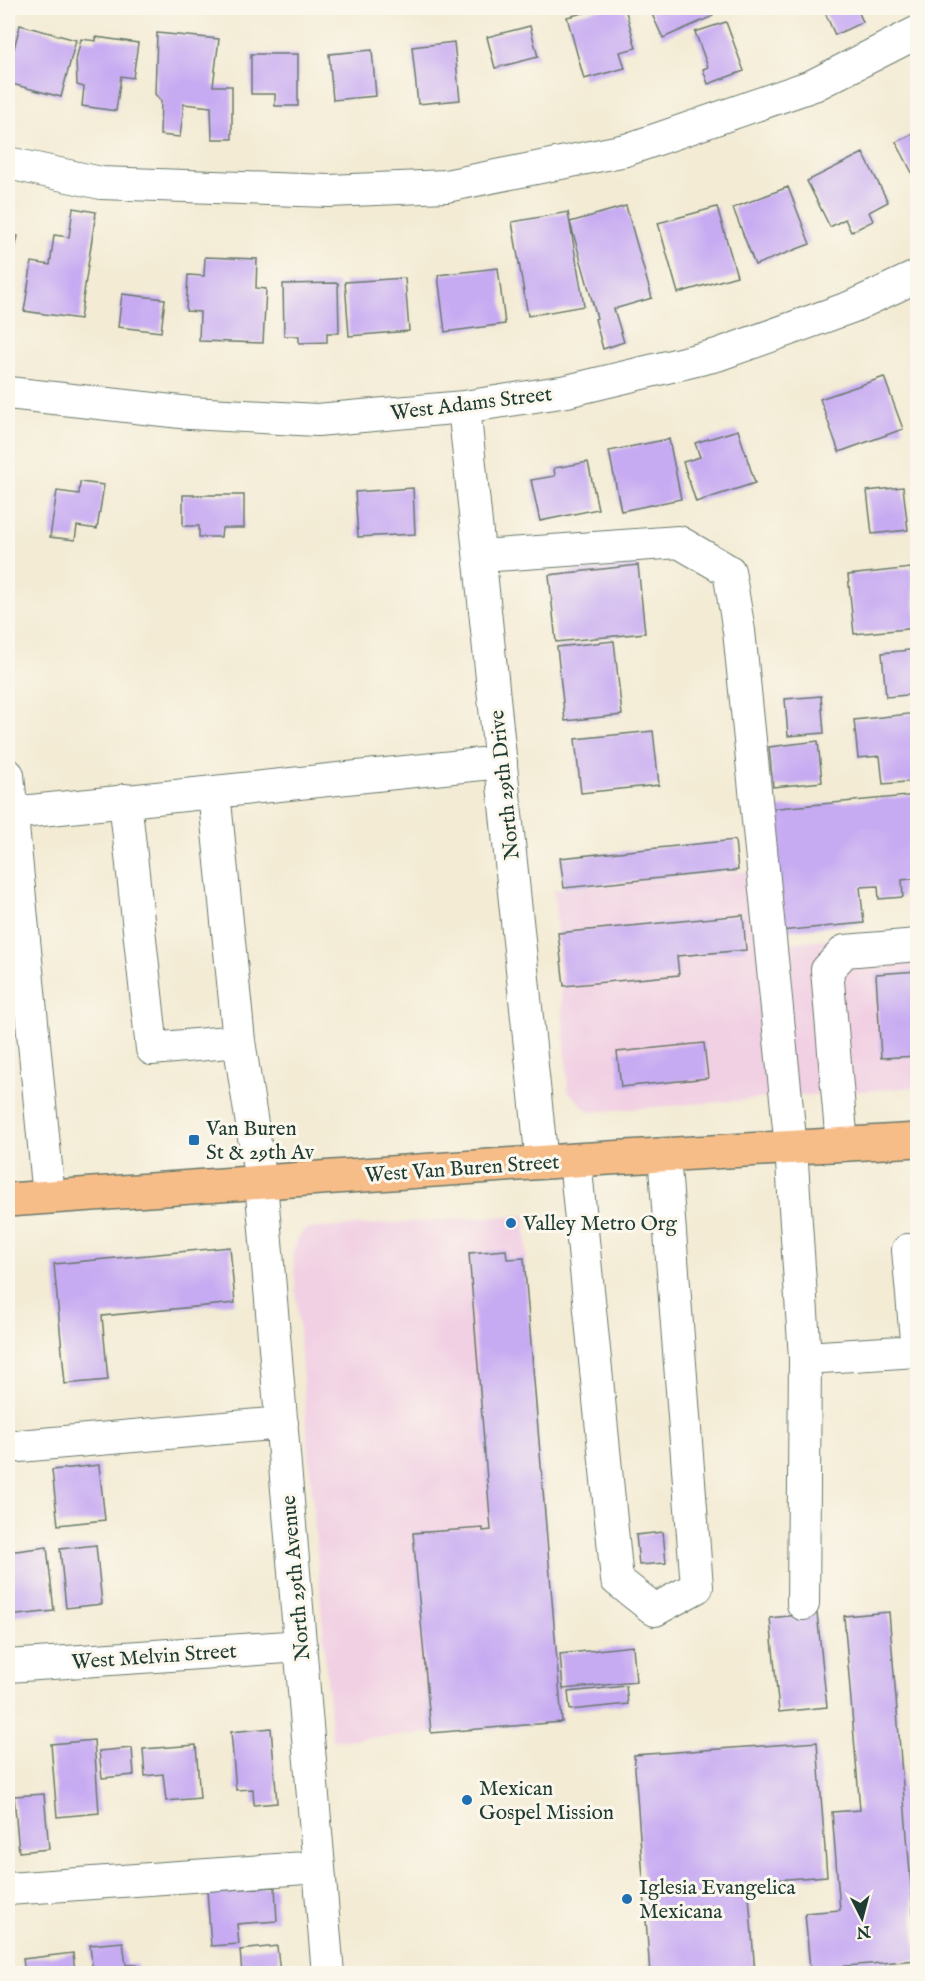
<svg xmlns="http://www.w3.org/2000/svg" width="925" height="1981" font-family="'IM FELL English',serif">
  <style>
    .built { fill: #f1d0e3 }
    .building { fill: #c7abf2 }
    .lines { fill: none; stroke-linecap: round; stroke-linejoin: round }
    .minor-casing { stroke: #697a6c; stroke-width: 34 }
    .major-casing { stroke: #697a6c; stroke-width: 36 }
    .minor { stroke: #fff; stroke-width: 32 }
    .major { stroke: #f7bd88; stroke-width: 33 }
    .poi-dot { fill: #1f6fb2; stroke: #fbf7ec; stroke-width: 2 }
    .labels { text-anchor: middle; stroke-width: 6; stroke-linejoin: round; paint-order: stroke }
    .street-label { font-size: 21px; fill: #1f3d34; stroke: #fbf7ec }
    .poi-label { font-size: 21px; fill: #1f3d34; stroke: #fbf7ec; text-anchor: start }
  </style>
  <rect width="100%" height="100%" fill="#fbf7ec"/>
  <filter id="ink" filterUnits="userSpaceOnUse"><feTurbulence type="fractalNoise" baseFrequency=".0167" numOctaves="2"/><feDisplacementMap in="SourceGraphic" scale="12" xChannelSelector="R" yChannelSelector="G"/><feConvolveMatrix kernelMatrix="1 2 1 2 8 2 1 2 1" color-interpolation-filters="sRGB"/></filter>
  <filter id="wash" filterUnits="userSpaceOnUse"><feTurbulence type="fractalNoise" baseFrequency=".008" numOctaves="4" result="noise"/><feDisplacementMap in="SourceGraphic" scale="24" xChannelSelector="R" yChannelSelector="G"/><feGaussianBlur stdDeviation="1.35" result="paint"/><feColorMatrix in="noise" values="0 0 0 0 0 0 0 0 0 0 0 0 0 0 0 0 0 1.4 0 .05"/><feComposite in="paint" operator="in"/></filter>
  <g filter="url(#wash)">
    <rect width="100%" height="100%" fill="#f3ebd4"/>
    <path class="built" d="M752 871 760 946 917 929V1087L589 1112 568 1091 554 890Z
      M525 1215 527 1258 524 1259 562 1722 332 1741 293 1255 297 1239 305 1229Z"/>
    <g id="blocks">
      <path class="building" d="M603 8H625L636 48 620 52 625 68 584 79 567 17Z
        M649 8H709L713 16 663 38Z
        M823 8H857L863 22 835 35Z
        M726 22 744 71 708 84 703 69 708 67 695 32Z
        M20 25 76 40 61 97 8 83V72Z
        M530 26 538 57 495 68 487 37Z
        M157 33 219 39 213 86H232V139H212L211 107 184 104 180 137 160 135 161 101 155 94Z
        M96 37 138 43 133 78 121 76 116 111 82 106 84 87 77 85 76 60 81 39 96 41Z
        M454 42 460 100 418 104 412 47Z
        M372 50 376 96 333 100 329 54Z
        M251 54H298V106H275V94H251Z
        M918 131V184L896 142Z
        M863 153 888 202 869 212 873 221 851 232 845 219 830 227 807 181Z
        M788 187 810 244 755 265 733 208Z
        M626 206 652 298 614 309 624 342 603 349 595 319 597 318 570 222Z
        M717 207 737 276 678 293 658 223Z
        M73 208 96 212 80 319 24 311 32 262 50 265 54 235 69 237Z
        M568 212 584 306 528 316 512 222Z
        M8 234 18 236 8 277Z
        M205 257 257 259 256 288 266 289 263 343 199 341 200 312 186 311 188 275 204 276Z
        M498 268 505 324 445 332 438 275Z
        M405 278 409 331 349 336 345 282Z
        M338 283 339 333H327V342L299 343V336H284L283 284Z
        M122 294 165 299 161 332 118 327Z
        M884 377 903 429 839 452 820 399Z
        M738 430 755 483 696 502 683 462 700 457 695 443Z
        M669 439 681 499 621 511 609 451Z
        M588 462 598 509 540 521 531 480 555 476 554 468Z
        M80 482 104 485 97 529 77 526 75 540 50 537 57 491 79 494Z
        M903 487 908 530 872 534 867 491Z
        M413 488 415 534 358 537 355 492Z
        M183 495H244V528H222L221 537H199V526H183Z
        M638 565 645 633 556 642 549 575Z
        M911 568 917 628 854 634 848 575Z
        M614 641 622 715 565 721 557 647Z
        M918 649V694L886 697 882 653Z
        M821 696 824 733 788 736 785 699Z
        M918 713V781L883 784 880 756 858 758 854 720Z
        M653 731 659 785 581 793 575 739Z
        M818 741 822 782 773 787 769 747Z
        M918 795V878L902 880 903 897 879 899 878 886 860 887 864 923 780 931 768 809Z
        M735 840 738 870 564 888 560 858Z
        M743 915 746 950 677 956 679 975 564 986 558 933Z
        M918 971V1056L881 1058 876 974Z
        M704 1043 708 1078 621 1087 617 1052Z
        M230 1247 235 1303 102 1316 108 1380 65 1384 54 1264Z
        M506 1250 507 1259 524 1258 562 1722 431 1733 413 1533 483 1528V1531L491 1530 469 1253Z
        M99 1465 105 1520 58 1525 52 1470Z
        M663 1532 666 1563 639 1565 636 1535Z
        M96 1545 102 1604 66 1608 60 1549Z
        M47 1547 54 1611 8 1616V1552Z
        M889 1612 917 1960 810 1969 805 1913 840 1910 832 1812 860 1810 844 1616Z
        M817 1613 827 1707 779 1712 770 1618Z
        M633 1646 636 1682 563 1689 560 1654Z
        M626 1686 628 1704 570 1710 568 1692Z
        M271 1728 277 1803 254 1805 253 1789 236 1790 231 1732Z
        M94 1740 99 1813 57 1817 51 1744Z
        M817 1742 827 1876 748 1882 755 1974H650L634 1755Z
        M196 1745 200 1798 166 1801 163 1774 145 1776 143 1749Z
        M132 1748 134 1775 102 1778 99 1751Z
        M44 1794 49 1849 19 1852 14 1796Z
        M275 1887 277 1921 237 1924 239 1944 211 1946 207 1891Z
        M123 1942 126 1965 137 1964 138 1974H93L90 1945Z
        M277 1946 280 1974H242L240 1950Z
        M73 1953 75 1974H25L23 1959Z"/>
    </g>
  </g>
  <g filter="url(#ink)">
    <use href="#blocks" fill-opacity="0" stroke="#697a6c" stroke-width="1.5"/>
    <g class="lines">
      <g class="minor-casing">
        <path id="minor" d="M8 163 101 183 329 191 446 186 626 150 814 85 918 32
          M8 393 190 413 317 420 464 407 567 391 717 355 851 307 918 276
          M464 407 542 1163
          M481 556 679 542 729 571 739 631 791 1148 805 1358 803 1604
          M8 775 49 1197
          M214 792 239 1041 261 1182 328 1974
          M125 800 152 1049 239 1041
          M12 813 501 762
          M842 1145 827 970 845 951 918 945
          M575 1160 617 1580 655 1610 697 1587 664 1154
          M805 1358 917 1351 908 1250
          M8 1447 282 1423
          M8 1666 301 1646
          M8 1889 319 1867"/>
      </g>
      <g class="major-casing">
        <path id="major" d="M8 1200 575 1160 918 1140"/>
      </g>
      <use href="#minor" class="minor"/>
      <use href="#major" class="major"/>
    </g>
  </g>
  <g class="poi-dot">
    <rect x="188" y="1134" width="12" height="12" rx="3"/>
    <circle cx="511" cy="1223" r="6"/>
    <circle cx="467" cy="1800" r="6"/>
    <circle cx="627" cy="1899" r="6"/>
  </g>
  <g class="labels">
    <g class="street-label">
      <text transform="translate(471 403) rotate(-7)" y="7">West Adams Street</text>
      <text transform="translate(504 785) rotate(-96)" y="7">North 29th Drive</text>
      <text transform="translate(462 1168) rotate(-4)" y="7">West Van Buren Street</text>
      <text transform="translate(295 1578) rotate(-95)" y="7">North 29th Avenue</text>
      <text transform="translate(154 1656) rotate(-4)" y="7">West Melvin Street</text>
    </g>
    <g class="poi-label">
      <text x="206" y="1135">Van Buren<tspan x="206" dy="24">St &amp; 29th Av</tspan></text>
      <text x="523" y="1230">Valley Metro Org</text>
      <text x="479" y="1795">Mexican<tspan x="479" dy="24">Gospel Mission</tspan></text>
      <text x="639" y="1894">Iglesia Evangelica<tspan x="639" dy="24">Mexicana</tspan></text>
    </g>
  </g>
  <rect width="925" height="1981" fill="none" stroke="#fbf7ec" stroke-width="30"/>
  <g transform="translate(862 1918) rotate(174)" stroke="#fbf7ec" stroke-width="4.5" paint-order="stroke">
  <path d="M0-4.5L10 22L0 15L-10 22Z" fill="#1f3d34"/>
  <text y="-9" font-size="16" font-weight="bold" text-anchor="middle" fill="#1f3d34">N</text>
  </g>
</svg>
